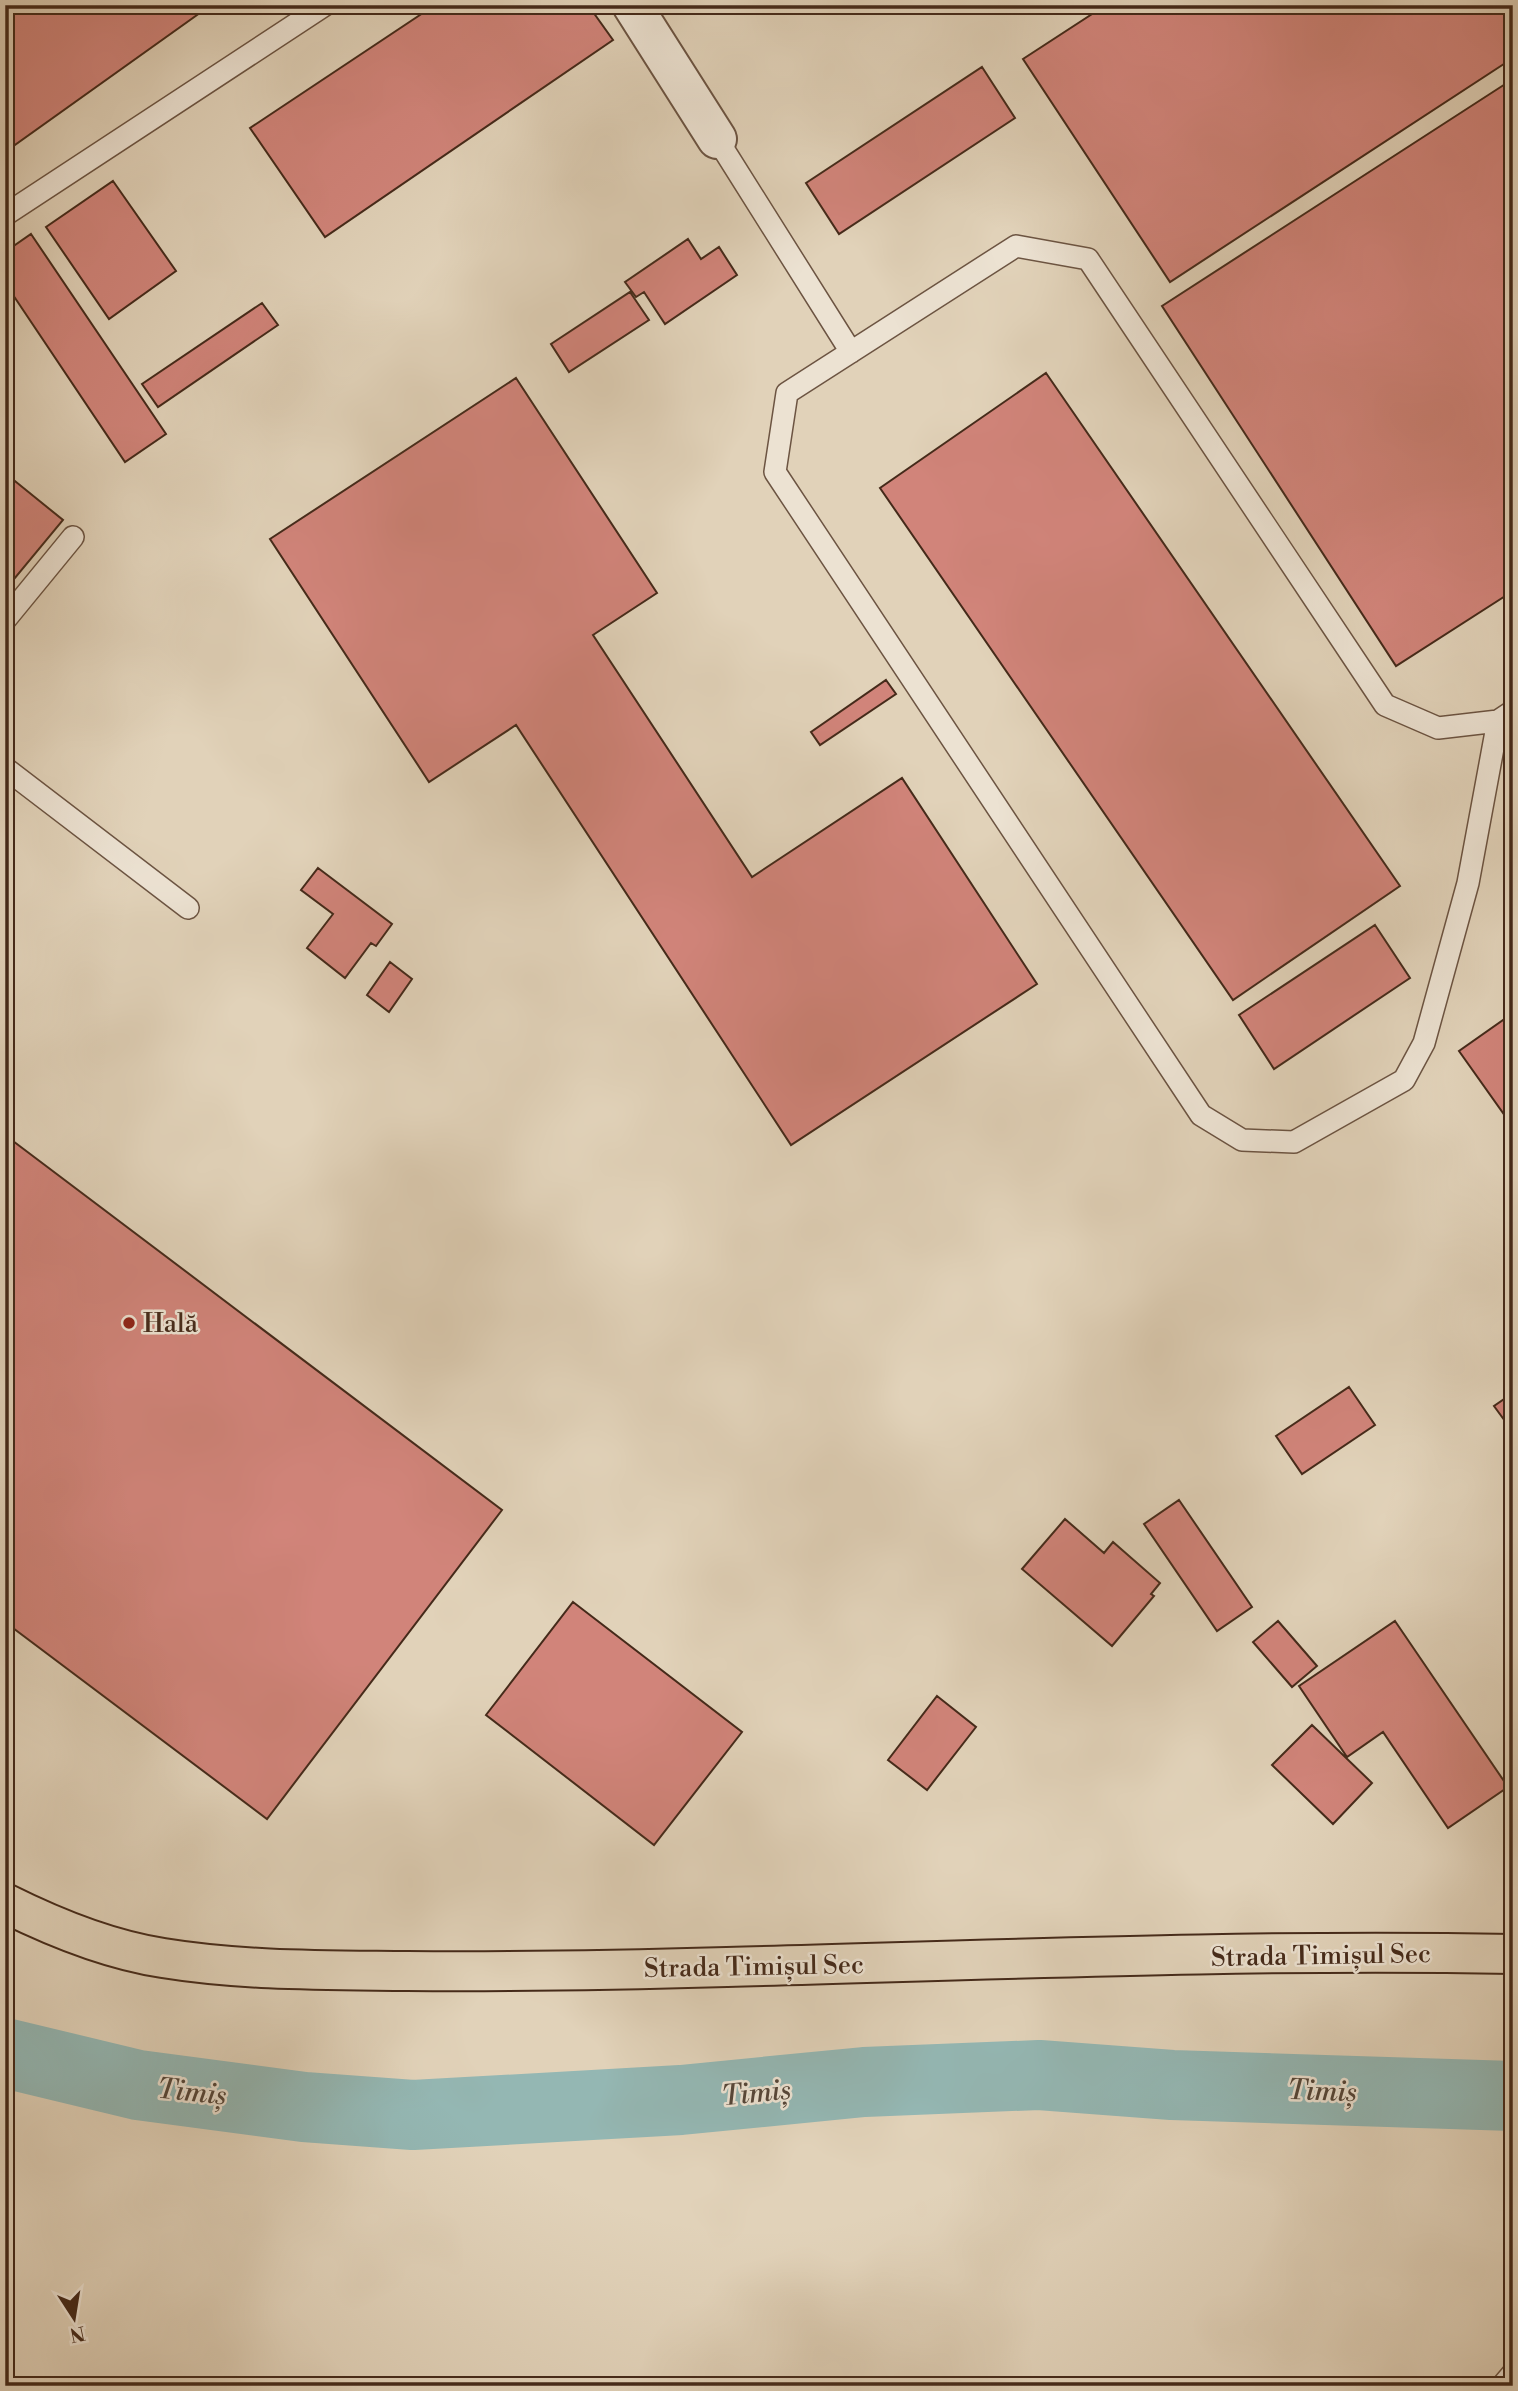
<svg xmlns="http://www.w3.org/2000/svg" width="1518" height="2391" font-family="'Libre Bodoni',serif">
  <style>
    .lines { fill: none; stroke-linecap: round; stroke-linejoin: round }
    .river { stroke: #94b7b3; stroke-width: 70 }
    .building { fill: #d1847a; stroke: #452a1a; stroke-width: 2 }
    .service-casing { stroke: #6c5442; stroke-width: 24 }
    .minor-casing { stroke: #6c5442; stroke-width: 42 }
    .primary-casing { stroke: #452a1a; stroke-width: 42 }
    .service { stroke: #ece2d2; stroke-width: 21 }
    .minor { stroke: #ece2d2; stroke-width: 38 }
    .primary { stroke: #e1d2b9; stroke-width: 38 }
    .poi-dot { fill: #8f2418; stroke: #ece2d2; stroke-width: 2.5 }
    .labels { text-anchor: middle; stroke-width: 5; stroke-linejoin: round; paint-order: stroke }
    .poi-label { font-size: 26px; fill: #452a1a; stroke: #ece2d2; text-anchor: start }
    .street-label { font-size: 26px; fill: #452a1a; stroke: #ece2d2 }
    .water-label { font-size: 28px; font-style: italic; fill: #554639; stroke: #ece2d2 }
  </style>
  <rect width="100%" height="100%" fill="#e1d2b9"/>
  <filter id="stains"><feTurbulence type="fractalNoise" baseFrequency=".00286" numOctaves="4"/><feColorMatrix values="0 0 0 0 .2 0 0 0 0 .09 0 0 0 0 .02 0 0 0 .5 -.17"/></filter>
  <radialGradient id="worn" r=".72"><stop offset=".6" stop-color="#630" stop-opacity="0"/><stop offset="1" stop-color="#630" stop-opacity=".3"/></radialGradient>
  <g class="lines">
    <path class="river" d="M5 2053 138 2085 304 2107 413 2115 681 2100 864 2082 1039 2075 1172 2085 1513 2096"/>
  </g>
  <path class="building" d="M5 5H211L5 152Z
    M435 5H588L613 40 325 237 250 128Z
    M1106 5H1513V58L1170 282 1023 59Z
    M982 67 1015 118 839 234 806 183Z
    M1513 79V591L1396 666 1162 306Z
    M113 181 176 271 109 319 46 227Z
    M31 234 166 434 125 462 5 283V252Z
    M688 239 701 259 719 247 737 275 665 324 644 292 636 297 625 282Z
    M630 292 649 320 569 372 551 344Z
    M262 303 278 325 158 407 142 384Z
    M1046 373 1400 886 1233 1000 880 488Z
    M516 378 657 593 593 635 752 877 902 778 1037 984 791 1145 516 725 429 782 270 539Z
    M5 473 63 520 5 590Z
    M886 680 896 694 820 745 811 732Z
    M318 868 392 924 376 946 371 943 345 978 307 948 333 914 301 890Z
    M1375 925 1410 978 1274 1069 1239 1015Z
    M390 962 412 979 389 1012 367 995Z
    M1513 1013V1127L1459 1051Z
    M5 1135 502 1510 267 1819 5 1622Z
    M1349 1387 1375 1425 1302 1474 1276 1436Z
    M1513 1393V1432L1494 1406Z
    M1179 1500 1252 1607 1217 1631 1144 1524Z
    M1065 1519 1104 1553 1113 1542 1160 1583 1151 1594 1154 1596 1112 1646 1022 1569Z
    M573 1602 742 1732 654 1845 486 1715Z
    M1278 1621 1317 1666 1292 1687 1253 1642Z
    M1395 1621 1508 1787 1448 1828 1383 1732 1347 1757 1299 1686Z
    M937 1696 976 1727 927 1790 888 1760Z
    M1312 1725 1372 1783 1333 1824 1272 1765Z"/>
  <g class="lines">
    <g class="service-casing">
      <path id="service" d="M717 139 851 352
        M5 215 325 5
        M5 620 73 537
        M1498 721 1468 883 1424 1043 1404 1080 1294 1142 1242 1140 1201 1115 775 472 787 393 1016 246 1088 259 1385 705 1438 728 1498 721 1513 711
        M5 768 188 908
        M1502 2386 1513 2373"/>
    </g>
    <g class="minor-casing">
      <path id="minor" d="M632 5 717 139"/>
    </g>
    <g class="primary-casing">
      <path id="primary" d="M5 1903C53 1927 111 1950 163 1958 243 1971 326 1970 407 1971 514 1972 620 1970 727 1967 989 1960 1251 1949 1513 1954"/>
    </g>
    <use href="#service" class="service"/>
    <use href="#minor" class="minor"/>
    <use href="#primary" class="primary"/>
  </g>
  <circle class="poi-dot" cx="129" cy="1323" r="7"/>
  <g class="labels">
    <g class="poi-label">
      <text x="143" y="1332">Hală</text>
    </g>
    <g class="street-label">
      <text transform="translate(1321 1955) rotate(-1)" y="9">Strada Timișul Sec</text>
      <text transform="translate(754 1966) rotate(-1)" y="9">Strada Timișul Sec</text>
    </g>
    <g class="water-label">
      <text transform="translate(1322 2090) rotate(2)" y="10">Timiș</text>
      <text transform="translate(192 2091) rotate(6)" y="10">Timiș</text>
      <text transform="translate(756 2092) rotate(-6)" y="10">Timiș</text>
    </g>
  </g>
  <rect width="1518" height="2391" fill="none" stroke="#e1d2b9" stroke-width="28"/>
  <rect x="7" y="7" width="1504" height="2377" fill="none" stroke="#452a1a" stroke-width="3.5"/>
  <rect x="14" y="14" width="1490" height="2363" fill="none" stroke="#452a1a" stroke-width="2"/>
  <g transform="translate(74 2318) rotate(168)" stroke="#ece2d2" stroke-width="5" paint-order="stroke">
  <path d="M0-5L12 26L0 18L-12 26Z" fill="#452a1a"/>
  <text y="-10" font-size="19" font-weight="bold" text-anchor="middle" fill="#452a1a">N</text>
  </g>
  <rect width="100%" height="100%" filter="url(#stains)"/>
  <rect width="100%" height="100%" fill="url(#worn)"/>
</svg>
